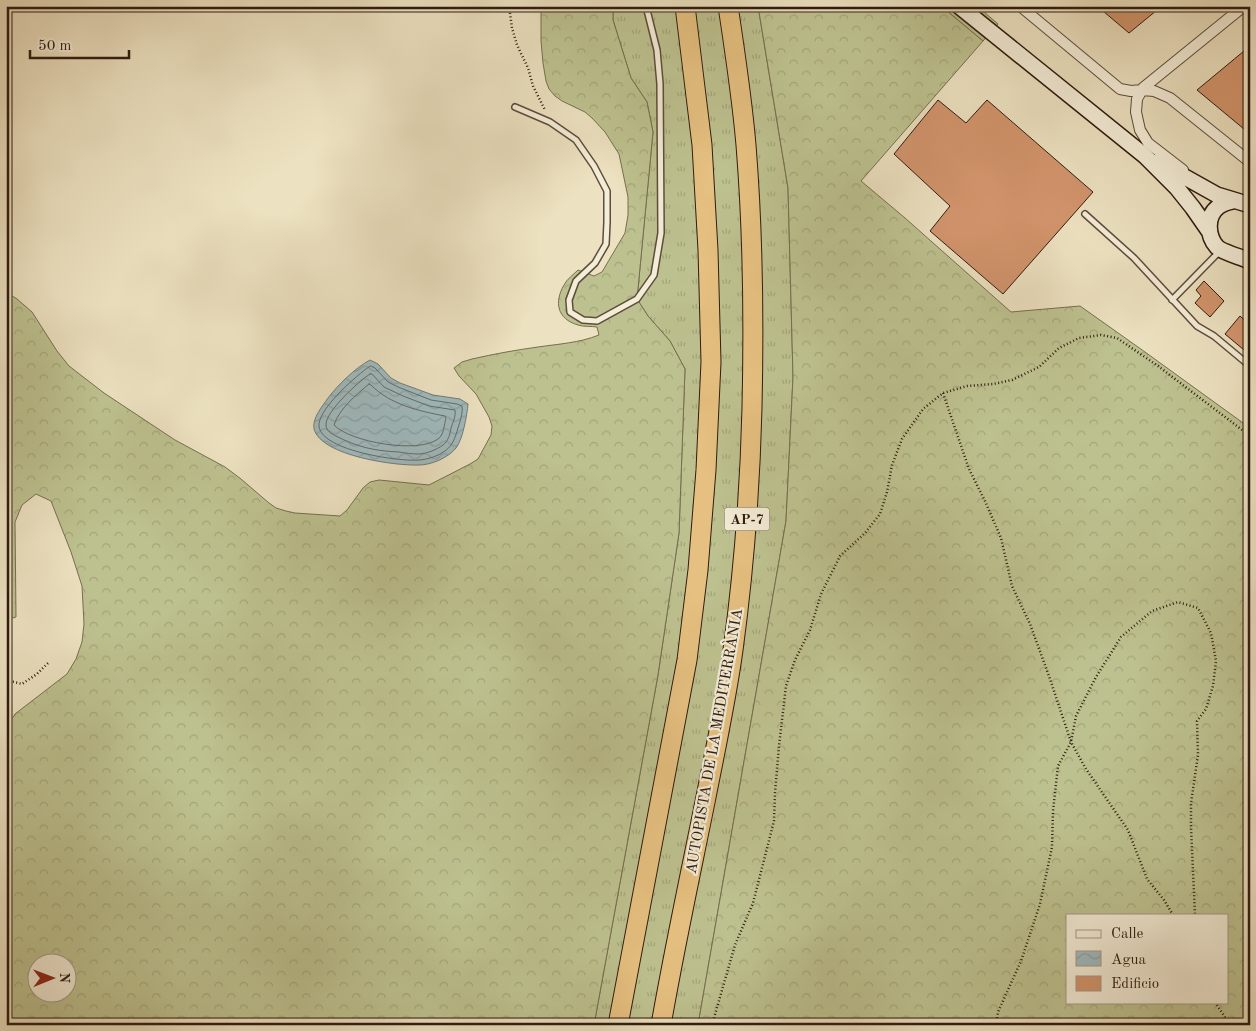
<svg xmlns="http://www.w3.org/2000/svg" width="1256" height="1031" font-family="'Old Standard TT',serif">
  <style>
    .grass { fill: url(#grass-tufts); stroke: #766e50 }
    .forest { fill: url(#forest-crowns); stroke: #766e50; fill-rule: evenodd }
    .water { fill: url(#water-waves); stroke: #727a78 }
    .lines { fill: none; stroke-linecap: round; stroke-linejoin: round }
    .shore { stroke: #676a67; stroke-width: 1 }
    .building { fill: #d2946c; stroke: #2f1b10 }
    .service-casing { stroke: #5e4c3c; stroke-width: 8 }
    .minor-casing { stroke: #5e4c3c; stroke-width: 12 }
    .secondary-casing { stroke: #2f1b10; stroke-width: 18 }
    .motorway-casing { stroke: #2f1b10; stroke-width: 21 }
    .path { stroke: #2f1b10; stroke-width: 2.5; stroke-dasharray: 1 2.5; stroke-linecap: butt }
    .service { stroke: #f3ecd6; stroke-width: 5 }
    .minor { stroke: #f3ecd6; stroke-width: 10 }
    .secondary { stroke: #f3ecd6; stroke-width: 15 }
    .motorway { stroke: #e6c080; stroke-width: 19 }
    .labels { text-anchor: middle; stroke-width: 4.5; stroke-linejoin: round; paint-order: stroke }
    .shield { fill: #f3ecd6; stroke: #6a5a4b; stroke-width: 1 }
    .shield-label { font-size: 14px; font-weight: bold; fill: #2f1b10 }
    .street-label { font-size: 15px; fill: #2f1b10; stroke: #f3ecd6 }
  </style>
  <defs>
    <pattern id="grass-tufts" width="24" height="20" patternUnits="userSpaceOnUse" patternTransform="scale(1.25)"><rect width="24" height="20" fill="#bdc18f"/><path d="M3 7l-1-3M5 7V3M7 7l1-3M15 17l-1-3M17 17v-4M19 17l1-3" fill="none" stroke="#a3a57a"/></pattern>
    <pattern id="forest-crowns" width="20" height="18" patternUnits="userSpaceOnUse" patternTransform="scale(1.25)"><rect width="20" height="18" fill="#bdc18f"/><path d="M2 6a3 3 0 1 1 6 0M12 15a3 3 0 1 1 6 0" fill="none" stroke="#a3a57a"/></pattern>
    <pattern id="water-waves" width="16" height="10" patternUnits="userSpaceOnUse" patternTransform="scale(1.25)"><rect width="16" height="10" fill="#9fbabe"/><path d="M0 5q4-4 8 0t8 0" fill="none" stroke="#899fa2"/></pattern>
  </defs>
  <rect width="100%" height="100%" fill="#ece1c0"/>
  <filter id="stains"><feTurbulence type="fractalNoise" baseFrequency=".004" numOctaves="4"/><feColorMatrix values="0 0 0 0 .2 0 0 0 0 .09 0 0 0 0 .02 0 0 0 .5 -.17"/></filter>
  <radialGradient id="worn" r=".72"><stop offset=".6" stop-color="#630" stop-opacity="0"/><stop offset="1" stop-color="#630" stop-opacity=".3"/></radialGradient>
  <path class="grass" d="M613 6H758L788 188 793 377 786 521 698 1025H594L658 675 679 533 685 369 670 341 648 316 637 299 653 132 647 102 631 78 613 20Z
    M941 6H977L998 24 983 41Z"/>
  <path class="forest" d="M541 6H613V20L631 78 647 102 653 132 637 299 648 316 670 341 685 369 679 533 658 675 594 1025H6V728L15 714 67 674 76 659 82 642 84 624 82 586 71 552 51 501 36 494 22 505 15 522 16 617 6 620V292L17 299 32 312 57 351 69 366 104 393 175 440 225 467 241 479 269 503 276 508 286 511 295 513 340 516 347 510 363 488 370 482 379 480 429 485 470 464 478 459 491 435 492 426 489 417 476 394 459 376 454 368 462 362 472 359C494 354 516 350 538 347 558 344 579 343 599 335L597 327C591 326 584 327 578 325 557 319 554 302 564 285 567 279 573 275 578 270L594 276 602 272 625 233 628 215V197L619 154 605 132 592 118 585 112 562 101 555 96 549 89 546 81 543 63 541 41ZM38 964H68V994H38Z
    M758 6H941L983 41 861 181 905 218 1011 312 1080 306 1145 352 1250 428V1025H698L786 521 793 377 788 188ZM1067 915H1227V1002H1067Z"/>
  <path class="water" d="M370 360 378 364 391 378 400 383 433 395 460 399 468 404C467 415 463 439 456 448 448 458 431 465 419 465 396 466 321 456 314 429 312 418 322 407 328 398 338 385 355 368 370 360Z"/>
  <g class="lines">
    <path class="shore" d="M371 366 375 368 388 382 398 387 431 400 457 404 462 406C463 414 460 421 458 428 455 438 453 445 445 451 438 456 429 459 420 460 400 462 323 451 319 427 317 410 353 379 366 369Z
      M370 374H372L384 387 403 396 429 406 455 410C456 416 453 422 451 428 450 435 448 441 443 445 436 450 426 454 418 454 412 454 405 453 399 452 375 451 357 447 336 436 332 434 326 431 326 425 325 412 359 381 370 374Z
      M369 384 371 385C391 405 419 411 445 416L446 418C444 425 444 435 438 439 418 454 350 442 334 425 339 409 356 395 369 384Z"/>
  </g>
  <path class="building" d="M1097 6H1162L1129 33Z
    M1250 46V134L1197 90Z
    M938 100 966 123 987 100 1093 192 1003 294 930 231 950 206 894 154Z
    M1204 281 1224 301 1210 317 1195 303 1201 296 1196 290Z
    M1240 316 1250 325V355L1225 334Z"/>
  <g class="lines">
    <g class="service-casing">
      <path id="service" d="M515 107 550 122 576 140 594 166 607 191V222L606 244 595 263 576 281 569 300 570 312 583 320 597 321 637 299 654 275 661 233 660 84 657 50 646 6
        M1085 214 1134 258 1197 326 1214 336 1250 366
        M1172 300 1219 252"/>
    </g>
    <g class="minor-casing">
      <path id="minor" d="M1020 6 1120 89 1131 91 1142 90 1154 91 1170 98 1250 162
        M1183 170 1148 143 1140 130 1136 112 1137 99 1143 88 1244 6"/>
    </g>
    <g class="secondary-casing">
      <path id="secondary" d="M959 6 1145 156 1177 188 1193 208 1209 231
        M1158 162 1217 195 1250 205
        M1233 201C1228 202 1223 203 1218 207 1206 216 1207 236 1217 247 1222 252 1241 257 1250 261"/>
    </g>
    <g class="motorway-casing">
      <path id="motorway" d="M618 1025 687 660 698 570 706 470 711 362 708 250 702 145 685 6
        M661 1025C674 950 690 876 705 802 715 751 726 701 733 650 744 569 750 489 752 408 754 320 753 232 746 145 742 98 735 52 728 6"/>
    </g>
    <path class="path" d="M509 6 512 28 517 45 528 68 533 86 545 110
      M943 393 969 469 985 501 1001 538 1012 586 1030 624 1049 676 1071 742 1086 769 1128 830 1147 879 1164 900 1173 915
      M6 680 22 684 37 674 48 663
      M1215 1002 1230 1025
      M712 1025 735 945 753 903 774 821 775 793 779 746 786 686 795 660 810 630 821 594 840 556 865 533 880 514 887 492 892 465 902 439 923 409 943 393 967 386 993 384 1012 380 1039 367 1059 348 1079 338 1101 335 1117 338 1158 366 1250 436
      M996 1025 998 1012 1021 961 1040 904 1052 847 1053 811 1058 766 1071 742 1076 716 1096 677 1121 637 1152 611 1178 602 1198 608 1211 633 1216 661 1213 686 1206 709 1197 721 1198 755 1191 803V827L1195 915"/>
    <use href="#service" class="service"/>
    <use href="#minor" class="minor"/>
    <use href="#secondary" class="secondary"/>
    <use href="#motorway" class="motorway"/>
  </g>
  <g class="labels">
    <rect class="shield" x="724.5" y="507.5" width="45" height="23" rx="4"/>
    <g class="shield-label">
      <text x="747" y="524">AP-7</text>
    </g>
    <g class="street-label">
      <text transform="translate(714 741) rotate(-80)" y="5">AUTOPISTA DE LA MEDITERRÀNIA</text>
    </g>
  </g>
  <rect width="1256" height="1031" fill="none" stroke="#ece1c0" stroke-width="25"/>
  <rect x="8" y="8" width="1241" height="1016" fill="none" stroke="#2f1b10" stroke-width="2.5"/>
  <rect x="12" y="12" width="1231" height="1006" fill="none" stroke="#2f1b10"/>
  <rect x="1066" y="914" width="162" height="90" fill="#f3ecd6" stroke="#a59887"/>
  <rect x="1076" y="930" width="25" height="8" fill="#f3ecd6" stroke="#a59887"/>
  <text x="1111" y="938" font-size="15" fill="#2f1b10">Calle</text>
  <rect x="1076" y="951" width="25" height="15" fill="url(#water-waves)" stroke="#a59887"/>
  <text x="1111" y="964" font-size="15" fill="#2f1b10">Agua</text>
  <rect x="1076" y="976" width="25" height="15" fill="#d2946c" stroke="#a59887"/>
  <text x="1111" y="988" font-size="15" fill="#2f1b10">Edificio</text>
  <g transform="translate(52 978) rotate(89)"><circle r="24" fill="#f3ecd6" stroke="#a59887"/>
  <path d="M0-4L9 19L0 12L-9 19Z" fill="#8f2418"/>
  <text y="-8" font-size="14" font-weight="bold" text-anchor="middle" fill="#2f1b10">N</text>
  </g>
  <path d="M30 50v8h99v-8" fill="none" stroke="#2f1b10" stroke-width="2.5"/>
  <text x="38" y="50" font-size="15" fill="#2f1b10" stroke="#f3ecd6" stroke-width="4" paint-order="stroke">50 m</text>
  <rect width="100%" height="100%" filter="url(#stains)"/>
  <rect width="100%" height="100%" fill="url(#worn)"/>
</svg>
